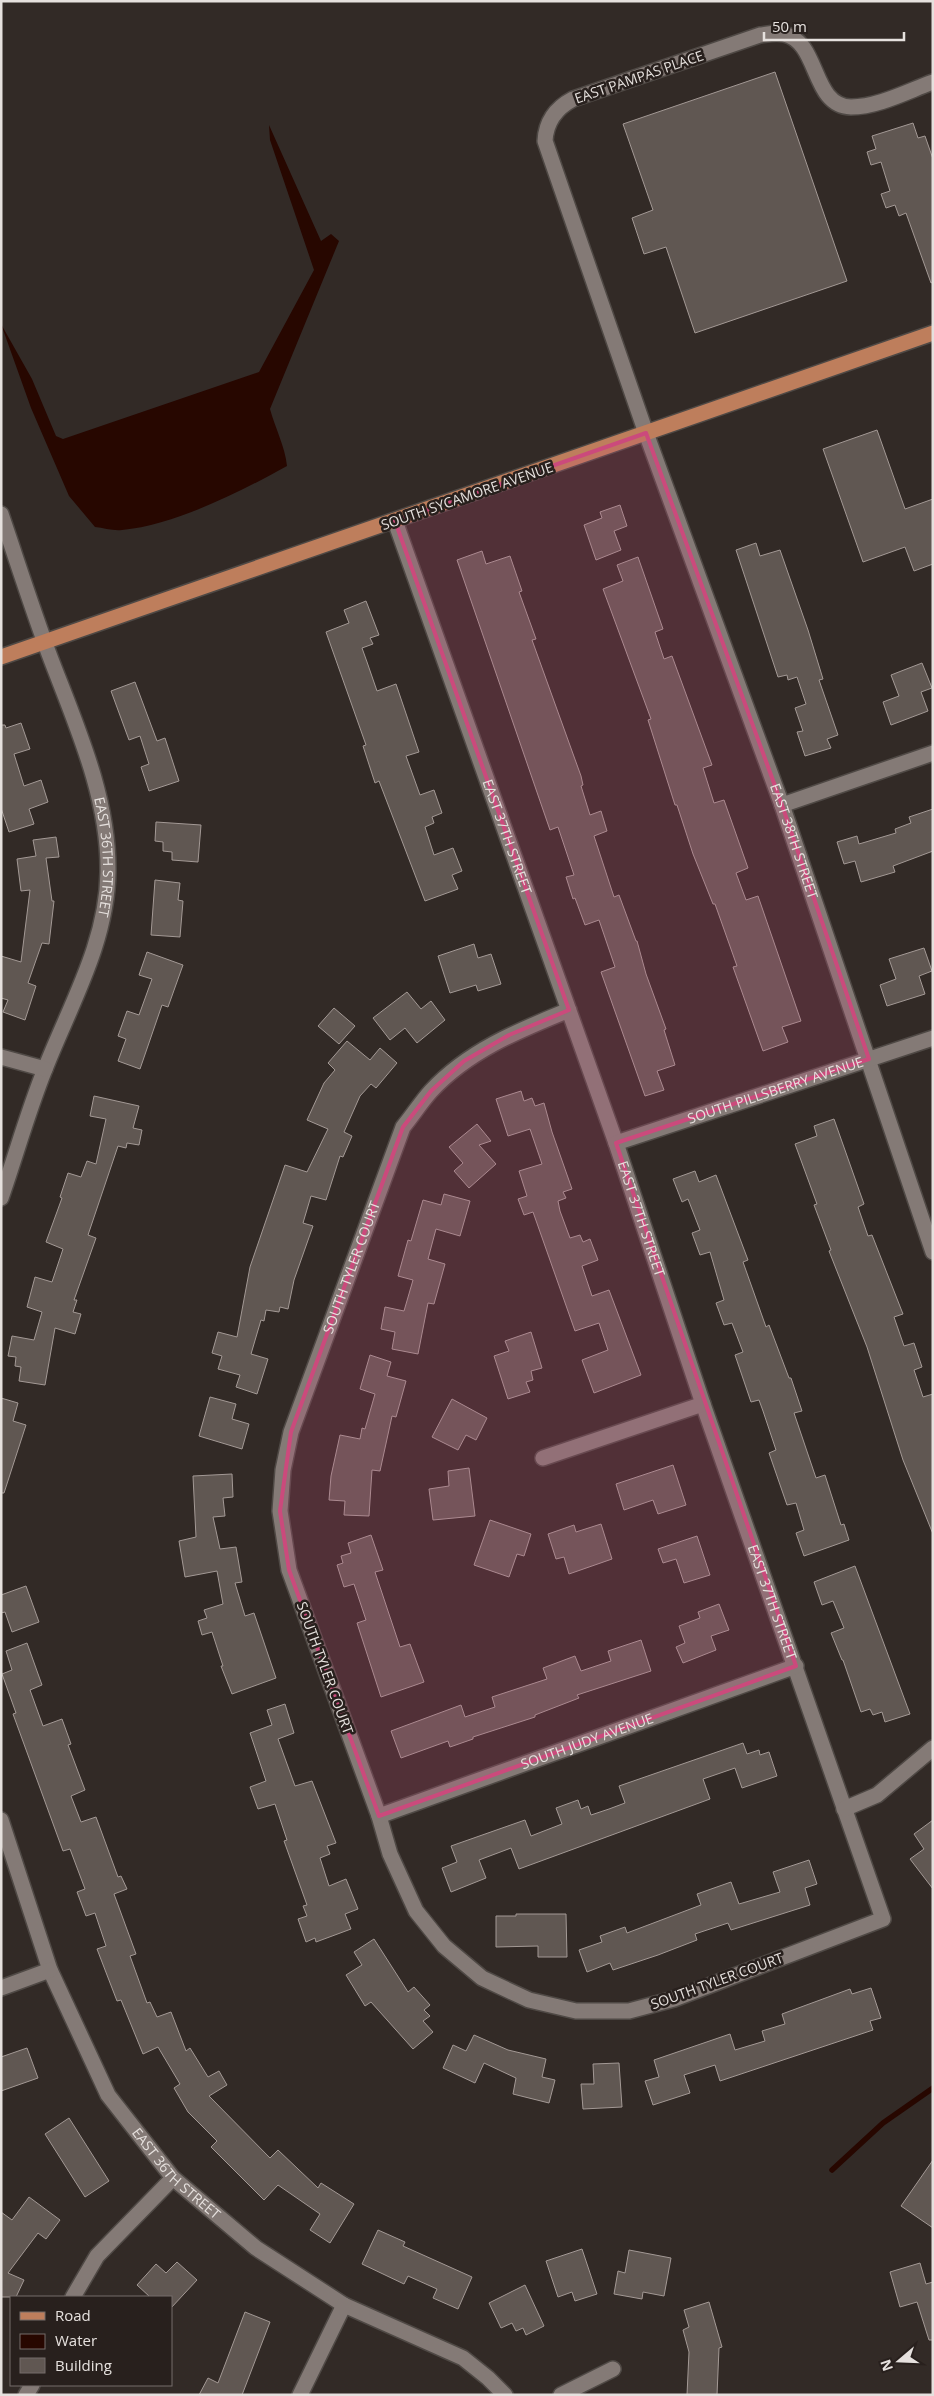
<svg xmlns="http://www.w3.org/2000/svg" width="934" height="2396" font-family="'Open Sans',sans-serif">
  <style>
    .water { fill: #270700 }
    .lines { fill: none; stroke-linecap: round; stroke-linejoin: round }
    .stream { stroke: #270700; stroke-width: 5.5 }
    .building { fill: #605752; stroke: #a39995 }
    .minor-casing { stroke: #4f4945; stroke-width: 18 }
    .major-casing { stroke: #4f4945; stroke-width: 18 }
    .minor { stroke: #847a76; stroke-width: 15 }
    .major { stroke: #be7e5c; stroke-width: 15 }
    .marked { fill: #cb4a7c; fill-opacity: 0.2; stroke: #cb4a7c; stroke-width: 4; stroke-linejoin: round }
    .labels { text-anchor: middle; stroke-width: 5; stroke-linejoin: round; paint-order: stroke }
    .street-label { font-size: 14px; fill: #e6e1de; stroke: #28201d }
  </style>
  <rect width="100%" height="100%" fill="#322a26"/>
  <path class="water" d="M269 125 321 241 331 234 339 241 270 409C275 428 285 446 287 466 240 492 175 525 122 530 113 531 104 528 95 527L69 496 31 408 1 324 32 379 56 436 63 439 259 372 314 270 270 140Z"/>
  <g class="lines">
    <path class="stream" d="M832 2170 883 2123 933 2088"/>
  </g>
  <path class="building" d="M775 72 847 281 695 333 666 247 644 254 632 218 653 210 623 124Z
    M913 123 918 138 925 136 933 159V282L931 283 906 213 899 216 895 205 886 208 881 194 890 191 881 162 871 165 867 152 876 149 872 136Z
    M877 430 905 509 933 499V564L914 571 905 547 863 562 823 449Z
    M620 505 627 526 614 531 621 550 596 560 584 525 602 518 600 512Z
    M756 543 760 556 780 550 808 630 823 679 819 680 838 735 827 739 831 748 805 756 797 732 803 731 795 708 806 704 797 677 788 680 787 675 778 677 736 550Z
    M482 551 486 564 510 556 522 591 519 592 536 639 532 640 581 776 583 785 581 786 590 815 601 811 607 831 594 836 614 897 619 895 636 941H637L646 974 666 1029 664 1030 675 1065 657 1071 664 1090 645 1096 601 972 615 967 599 920 585 925 575 898 573 899 566 877 574 875 558 827 550 830 457 560Z
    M638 557 663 629 655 632 664 659 672 656 712 765 703 768 714 803 724 800 748 868 736 873 746 900 758 896 801 1021 782 1027 788 1042 763 1051 733 967 737 966 715 904H713L693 854 677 805H675L648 720 651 719 603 589 623 581 617 565Z
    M366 601 379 635 370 638 373 644 362 648 367 662 377 691 396 684 419 752 406 756 420 795 434 790 442 813 432 817 434 823 425 827 434 855 453 848 462 871 452 875 458 889 425 901 379 781 375 783 363 746 366 745 326 632 349 623 344 610Z
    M922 663 932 688 921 692 928 711 891 725 883 702 899 696 891 675Z
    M135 682 157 741 165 738 179 781 149 791 141 767 149 764 140 736 129 740 111 691Z
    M21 723 30 749 14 754 24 786 41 780 48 802 29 809 34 824 9 832 1 808V725H5L6 728Z
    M933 809V851L893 866 895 872 861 882 855 861 844 864 837 842 857 836 859 844 896 833 895 829 911 823 909 817Z
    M156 822 201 825 198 862 172 860V852L163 851V842L155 841Z
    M56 837 59 857 46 858 52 901H54L49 944 42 943 28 983 36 986 25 1020 3 1012 8 1000 1 998V956L21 962 30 890 21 891 17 859 36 856 33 840Z
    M155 880 180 883 178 900 183 901 180 937 151 935Z
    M474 944 478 958 491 954 501 984 478 991 476 985 450 993 438 956Z
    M924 948 932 971 919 976 925 994 887 1006 880 985 896 979 889 959Z
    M147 952 183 965 168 1007 162 1005 140 1069 118 1061 126 1039 118 1036 127 1011 139 1015 152 979 139 975Z
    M407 992 421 1009 431 1001 445 1020 417 1043 405 1028 390 1040 373 1018Z
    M334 1008 355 1026 339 1044 318 1026Z
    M347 1041 370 1060 380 1048 397 1063 376 1088 371 1084 360 1096 344 1132 352 1136 343 1157 340 1156 326 1200 311 1196 303 1223 313 1226 294 1280 288 1309 280 1307 279 1312 266 1310 264 1321 261 1320 251 1354 268 1359 257 1394 236 1387 240 1375 218 1369 222 1356 212 1353 218 1332 237 1337 250 1267 285 1165 307 1172 328 1129 307 1120 324 1083 335 1070 328 1063Z
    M521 1091 524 1101 532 1098 535 1106 544 1103 552 1132 572 1189 563 1192 566 1198 558 1201 560 1211 570 1238 580 1235 583 1242 590 1239 598 1260 582 1266 592 1296 609 1290 641 1375 594 1393 582 1360 608 1350 599 1323 575 1331 533 1212 524 1215 518 1199 527 1196 519 1171 542 1164 530 1129 508 1136 496 1099Z
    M94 1096 139 1106 133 1128 142 1130 139 1145 127 1143 126 1148 118 1146 88 1235 96 1238 74 1300H77L73 1312 81 1314 75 1334 55 1328 45 1385 19 1381 21 1367 15 1366 16 1357 8 1356 12 1336 34 1340 42 1312 27 1307 35 1277 52 1282 63 1249 46 1242 62 1198 60 1197 68 1173 81 1177 87 1161 96 1164 106 1119 90 1116Z
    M834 1119 864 1204 858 1207 868 1236 872 1235 903 1314 894 1317 904 1346 914 1343 922 1367 914 1370 923 1397 933 1394V1534L903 1460 867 1347 829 1251 831 1250 814 1205 817 1204 795 1144 817 1136 814 1126Z
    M477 1124 491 1141 479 1145 496 1164 469 1188 454 1171 463 1163 449 1147Z
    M695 1171 699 1182 716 1175 748 1260 743 1262 766 1327 769 1325 789 1378H791L802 1411 794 1413 816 1478 825 1475 841 1525 844 1524 849 1540 804 1556 796 1533 804 1530 796 1503 787 1505 769 1453 776 1450 763 1411 759 1400 751 1402 735 1355 743 1352 732 1323 724 1325 716 1303 724 1300 710 1252 700 1255 692 1233 700 1230 688 1199 682 1202 673 1179Z
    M444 1194 470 1201 460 1236 436 1229 428 1259 445 1264 434 1304 428 1303 418 1354 392 1349 395 1332 381 1329 385 1307 404 1311 413 1280 398 1276 408 1240 411 1241 423 1200 441 1205Z
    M531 1332 542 1368 531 1371 533 1380 526 1382 530 1392 508 1399 494 1356 509 1351 505 1341Z
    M370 1355 391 1362 387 1376 406 1381 396 1417 392 1416 380 1471 372 1470 369 1516 344 1515 345 1501 329 1500 331 1476 340 1435 360 1439 362 1428 365 1429 375 1394 360 1389Z
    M210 1397 236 1404 232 1419 249 1424 242 1449 199 1436Z
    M1 1398 18 1403 13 1421 26 1425 4 1493H1Z
    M452 1399 487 1418 476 1440 466 1435 458 1450 432 1437Z
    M673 1465 686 1505 658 1514 653 1500 624 1510 616 1484Z
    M469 1468 475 1516 433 1520 429 1489 449 1486 448 1471Z
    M232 1474 233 1497 223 1498 225 1516 213 1517 220 1549 236 1547 242 1582 235 1583 245 1616 254 1613 276 1678 232 1694 221 1666H223L212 1632 202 1635 198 1621 207 1618 204 1610 223 1604 217 1571 185 1577 179 1541 196 1537 193 1476Z
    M490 1520 531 1534 524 1556 517 1554 509 1577 474 1565Z
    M601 1524 612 1559 569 1574 564 1557 556 1559 548 1534 574 1525 576 1532Z
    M371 1535 383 1570 375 1572 400 1647 410 1644 424 1682 381 1697 357 1623 366 1620 354 1584 344 1587 337 1565 343 1563 341 1556 351 1553 348 1543Z
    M697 1536 710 1575 684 1583 676 1559 663 1563 658 1549Z
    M855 1566 910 1714 885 1722 882 1712 873 1715 870 1709 861 1712 843 1660H842L831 1633 844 1628 833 1601 822 1605 814 1582Z
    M26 1586 39 1622 12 1632 5 1612 1 1613V1595Z
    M719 1604 729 1630 711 1636 716 1650 683 1663 676 1647 685 1643 679 1626 700 1618 698 1612Z
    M641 1640 651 1671 577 1695 579 1698 535 1715V1717L473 1737V1739L450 1747 448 1741 401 1758 391 1731 461 1705 465 1717 495 1707 492 1697 547 1679 543 1668 575 1656 581 1671 611 1661 608 1651Z
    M27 1643 42 1685 30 1690 43 1726 62 1719 71 1744 68 1745 85 1790 71 1796 81 1822 96 1817 118 1877 121 1876 127 1889 114 1894 136 1954 130 1956 147 2003 150 2002 157 2017 171 2012 186 2051 190 2048 208 2077 219 2071 227 2085 209 2096 270 2158 278 2150 318 2188 321 2183 354 2204 330 2243 310 2230 320 2214 278 2185 264 2200 211 2147 217 2141 188 2112 174 2088 180 2084 158 2047 143 2054 121 2000 117 2001 97 1949 106 1946 95 1913 86 1916 77 1892 85 1889 70 1849 63 1851 13 1714 16 1713 2 1674 12 1670 6 1651Z
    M285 1704 294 1733 278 1739 295 1786 312 1781 336 1843 327 1846 330 1854 320 1858 329 1886 346 1879 358 1909 345 1914 351 1929 316 1942 315 1938 306 1942 298 1919 307 1916 303 1906 307 1905 284 1841 287 1840 275 1804 258 1809 250 1787 266 1781 250 1733 272 1725 267 1710Z
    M743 1743 747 1754 759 1750 760 1755 769 1752 777 1776 742 1788 735 1768 703 1779 710 1799 519 1869 511 1848 479 1860 486 1878 451 1892 442 1868 457 1862 451 1846 525 1820 531 1836 562 1824 556 1808 578 1800 581 1809 588 1806 591 1815 609 1809 625 1803 619 1786Z
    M933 1820V1889L910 1859 924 1849 914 1834Z
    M809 1860 817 1884 805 1888 810 1905 731 1930 728 1923 695 1934 697 1940 658 1955 613 1970 610 1963 587 1972 579 1950 602 1942 600 1936 625 1927 627 1933 701 1905 697 1894 731 1882 739 1904 780 1892 773 1872Z
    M516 1914H566L567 1957H538V1946L496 1947V1916H516Z
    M374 1939 408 1992 414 1987 430 2005 424 2010 430 2016 423 2021 433 2032 413 2049 371 2002 365 2006 346 1975 362 1965 354 1952Z
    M871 1988 881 2018 870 2021 873 2030 720 2081 715 2065 684 2075 690 2093 653 2105 645 2081 659 2077 654 2060 730 2034 735 2050 765 2041 762 2031 785 2024 782 2014 850 1989 852 1994Z
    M474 2035 508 2050 546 2059 542 2077 555 2080 549 2103 513 2094 516 2078 484 2063 475 2083 443 2068 453 2045 466 2051Z
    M27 2048 38 2078 1 2091V2057Z
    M619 2063 622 2107 583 2109 581 2084H594L593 2064Z
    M69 2118 109 2181 85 2197 45 2134Z
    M933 2160V2228L901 2206Z
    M29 2197 60 2220 46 2239 38 2233 8 2273 24 2280 16 2297H1V2212L12 2220Z
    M378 2230 405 2242 403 2246 472 2277 458 2309 433 2298 437 2289 408 2276 404 2284 362 2264Z
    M582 2249 597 2294 575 2301 572 2292 558 2297 546 2261Z
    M629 2250 671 2258 664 2296 643 2292 642 2299 614 2294 618 2271 625 2273Z
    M177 2262 197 2280 171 2308V2297H150L137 2285 156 2264 166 2273Z
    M920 2263 926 2284 933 2282V2340H929L917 2302 900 2307 890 2272Z
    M525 2285 544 2326 526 2335 523 2328 516 2331 512 2323 501 2328 489 2303Z
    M709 2302 722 2347 719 2348 717 2395H687L689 2352 683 2330 689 2327 684 2310Z
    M245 2312 270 2322 242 2395H199L208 2378 218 2383Z"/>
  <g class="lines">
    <g class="minor-casing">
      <g id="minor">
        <path id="s1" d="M933 82C908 91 878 107 851 107 811 106 820 42 784 34 776 32 768 34 760 35L573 99C556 108 546 121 545 141L646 433 782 805 933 1252"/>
        <path id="s2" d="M1 514C17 561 32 608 49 654 75 723 109 796 108 872 107 943 70 1005 45 1069 28 1111 16 1155 1 1198"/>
        <path id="s3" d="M395 521 616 1143 703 1404 883 1919 674 1999 629 2011H576L529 2000 482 1978 444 1946 416 1911 390 1854 379 1816 289 1570 280 1511 283 1470 291 1432 403 1127C413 1115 421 1102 431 1091 469 1050 520 1030 569 1010"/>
        <path d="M782 805 933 753"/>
        <path d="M1 1057 45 1069"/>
        <path id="s4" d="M616 1143 933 1038"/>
        <path d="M543 1458 703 1404"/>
        <path d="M844 1809 877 1795 933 1748"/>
        <path id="s5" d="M379 1816 796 1666"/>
        <path id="s6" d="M1 1820 50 1970 108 2095 173 2178 256 2248 344 2305 463 2358 488 2378 505 2395"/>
        <path d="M1 1988 50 1970"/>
        <path d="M73 2297 97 2256 173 2178"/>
        <path d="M26 2395 32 2385"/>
        <path d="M300 2395 344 2305"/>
        <path d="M561 2395 613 2369"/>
      </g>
    </g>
    <g class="major-casing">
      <path id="major" d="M1 657 933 333"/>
    </g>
    <use href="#minor" class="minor"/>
    <use href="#major" class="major"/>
  </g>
  <path class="marked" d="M646 433 782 805 869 1059 616 1143 796 1666 379 1816 289 1570 280 1511 291 1432 403 1127 431 1091 464 1061 509 1035 569 1010 395 521Z"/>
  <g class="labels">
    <g class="street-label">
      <text transform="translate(639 77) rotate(-19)" y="5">EAST PAMPAS PLACE</text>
      <text transform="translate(467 496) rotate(-19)" y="5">SOUTH SYCAMORE AVENUE</text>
      <text dy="5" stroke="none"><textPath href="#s3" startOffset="335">EAST 37TH STREET</textPath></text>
      <text dy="5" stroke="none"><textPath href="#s1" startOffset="1209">EAST 38TH STREET</textPath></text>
      <text dy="5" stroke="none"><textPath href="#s2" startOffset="360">EAST 36TH STREET</textPath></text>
      <text dy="5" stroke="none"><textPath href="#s4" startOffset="168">SOUTH PILLSBERRY AVENUE</textPath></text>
      <text dy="5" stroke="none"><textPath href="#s3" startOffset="740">EAST 37TH STREET</textPath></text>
      <text dy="5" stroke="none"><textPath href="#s3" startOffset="2678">SOUTH TYLER COURT</textPath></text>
      <text dy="5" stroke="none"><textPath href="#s3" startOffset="1145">EAST 37TH STREET</textPath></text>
      <text transform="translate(325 1668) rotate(70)" y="5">SOUTH TYLER COURT</text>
      <text dy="5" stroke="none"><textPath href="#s5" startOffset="221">SOUTH JUDY AVENUE</textPath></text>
      <text transform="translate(717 1981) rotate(-20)" y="5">SOUTH TYLER COURT</text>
      <text dy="5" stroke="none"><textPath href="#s6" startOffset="400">EAST 36TH STREET</textPath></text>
    </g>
  </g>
  <rect width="934" height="2396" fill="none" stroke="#e6e1de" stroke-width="5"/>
  <rect x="10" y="2296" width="162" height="90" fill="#28201d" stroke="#746d6a"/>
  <rect x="20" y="2312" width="25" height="8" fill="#be7e5c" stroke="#746d6a"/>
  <text x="55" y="2321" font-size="15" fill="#e6e1de">Road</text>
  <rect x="20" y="2334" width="25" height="15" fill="#270700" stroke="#746d6a"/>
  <text x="55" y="2346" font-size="15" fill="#e6e1de">Water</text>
  <rect x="20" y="2358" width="25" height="15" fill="#605752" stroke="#746d6a"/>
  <text x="55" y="2371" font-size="15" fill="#e6e1de">Building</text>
  <g transform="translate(899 2361) rotate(251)" stroke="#28201d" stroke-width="4" paint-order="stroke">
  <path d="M0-4L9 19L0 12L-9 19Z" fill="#e6e1de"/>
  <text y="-8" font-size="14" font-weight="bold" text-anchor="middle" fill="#e6e1de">N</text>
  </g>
  <path d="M764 32v8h140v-8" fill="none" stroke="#e6e1de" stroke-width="2.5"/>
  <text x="772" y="32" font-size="15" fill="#e6e1de" stroke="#28201d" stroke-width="4" paint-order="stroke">50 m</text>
</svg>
